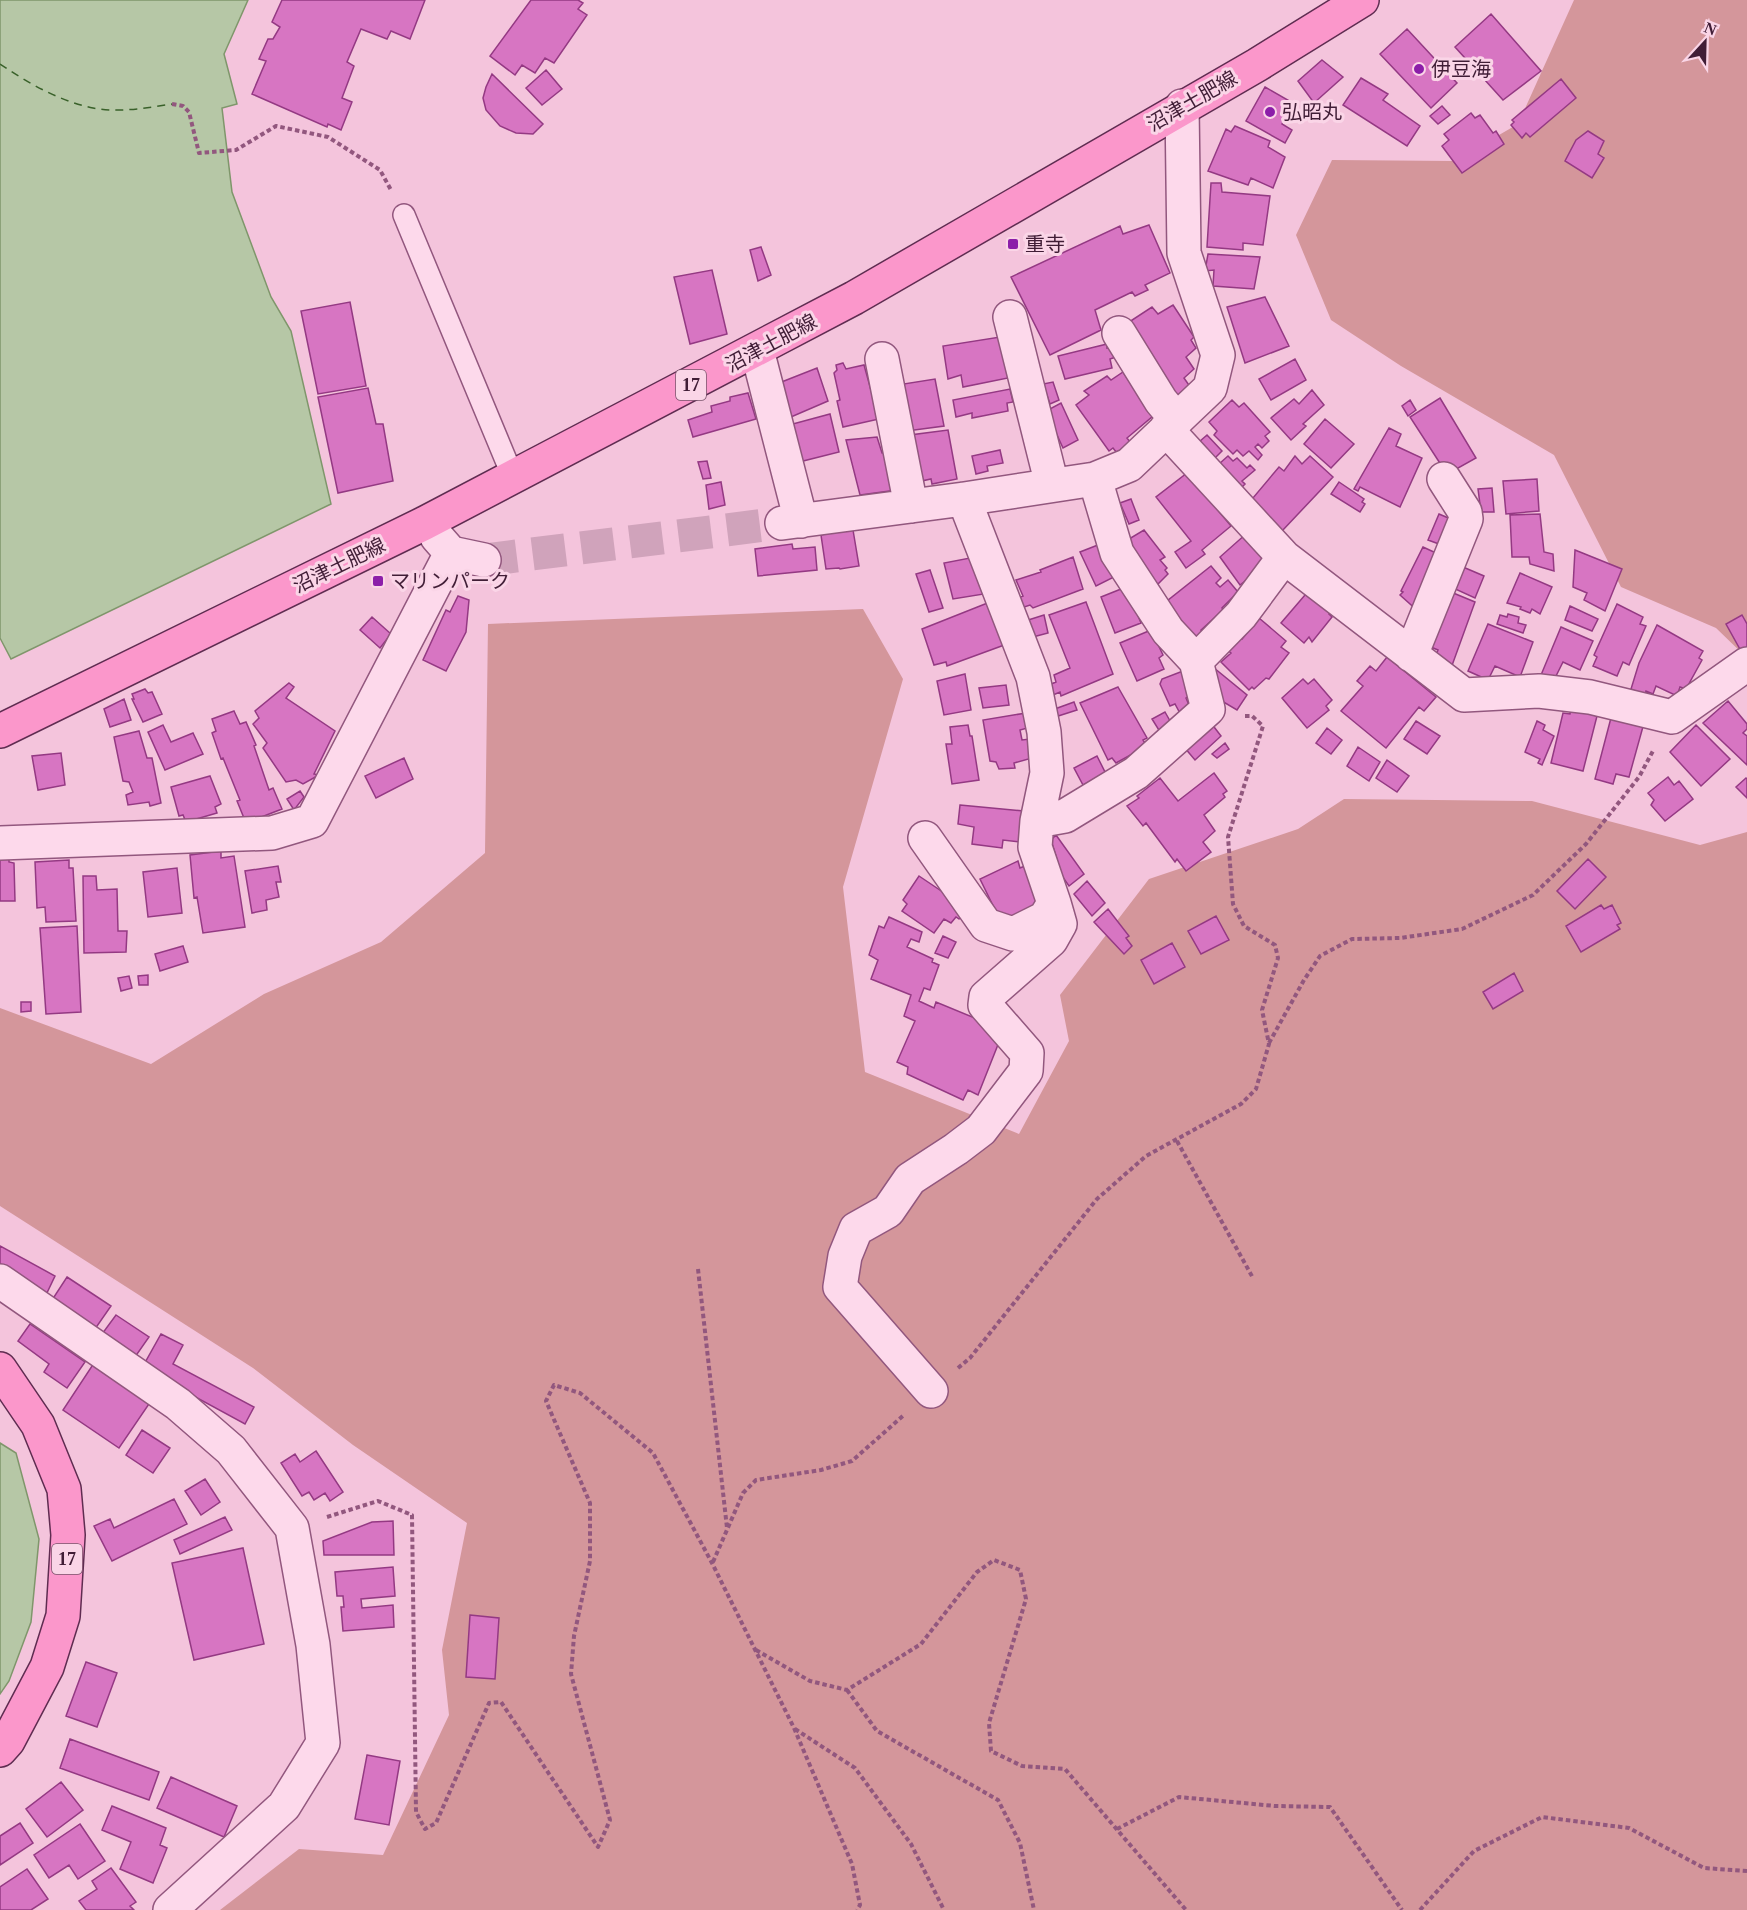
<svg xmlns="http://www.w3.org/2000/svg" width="1747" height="1910" font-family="'Times New Roman','Noto Sans JP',serif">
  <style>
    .green { fill: #d4969b }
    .water { fill: #b6c7a6; stroke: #7f966b; stroke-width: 1.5 }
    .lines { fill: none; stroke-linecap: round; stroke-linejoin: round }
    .ferry { stroke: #39612a; stroke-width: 1.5; stroke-dasharray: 8 6; stroke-linecap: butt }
    .building { fill: #d775c2; stroke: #943983; stroke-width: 1.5 }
    .street-tunnel { stroke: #d0a3bb; stroke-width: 33; stroke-dasharray: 33 16; stroke-linecap: butt }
    .lane-casing { stroke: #92577e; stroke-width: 24 }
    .street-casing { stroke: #92577e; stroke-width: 36 }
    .primary-casing { stroke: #5f2c51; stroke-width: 36 }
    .path { stroke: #92577e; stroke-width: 4; stroke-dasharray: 4.5 3; stroke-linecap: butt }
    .lane { stroke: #fdd9eb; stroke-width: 21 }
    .street { stroke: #fdd9eb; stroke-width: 33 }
    .primary { stroke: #fb97cb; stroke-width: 33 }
    .poi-dot { fill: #8c1ea9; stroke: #fad5e7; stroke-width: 2 }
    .labels { text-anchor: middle; stroke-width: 6; stroke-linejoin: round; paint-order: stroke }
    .shield { fill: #fad5e7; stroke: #78546b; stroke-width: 1.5 }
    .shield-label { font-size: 18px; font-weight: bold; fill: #401d36 }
    .poi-label { font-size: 20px; fill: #401d36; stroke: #fad5e7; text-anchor: start }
    .street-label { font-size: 20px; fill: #401d36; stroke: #fad5e7 }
  </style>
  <rect width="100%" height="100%" fill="#f4c4dc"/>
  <path class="green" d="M1574 0H1747V658L1716 628 1621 587 1554 455 1401 366 1331 320 1296 235 1332 160 1454 161 1518 124Z
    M863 609 903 679 843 887 865 1072 1019 1134 1069 1041 1060 995 1149 879 1298 829 1344 799 1532 801 1700 845 1747 832V1910H220L299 1849 383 1855 449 1715 442 1650 467 1523 353 1445 253 1368 0 1206V1008L151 1064 264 994 381 942 485 853 488 624Z"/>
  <path class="water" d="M0 0H248L224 54 237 104 222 108 232 192 271 297 291 331 331 504 11 659 0 638Z
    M0 1443 16 1453 39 1539 31 1622 9 1681 0 1694Z"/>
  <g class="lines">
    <path class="ferry" d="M0 64C28 83 59 101 93 108 118 113 147 108 172 104"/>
  </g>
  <path class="building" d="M282 0H425L410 39 391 31 387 39 361 29 347 62 354 66 342 98 352 102 341 130 328 124 327 127 252 94 266 61 259 59 268 39H273L280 27 272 22Z
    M531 0H578L583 3 578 9 587 15 554 63 545 58 535 73 522 65 515 75 490 56Z
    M1491 14 1541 71 1503 100 1455 47Z
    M1407 29 1457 83 1431 108 1380 54Z
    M1322 60 1343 77 1314 103 1298 81Z
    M546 70 562 89 542 105 526 88Z
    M492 74 543 124 533 134 516 133 500 126 486 110 483 98 486 87Z
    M1361 78 1388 94 1383 100 1420 126 1407 146 1343 105Z
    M1561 79 1576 98 1530 137 1526 133 1522 138 1511 125 1514 122 1512 120Z
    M1265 87 1293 103 1282 124 1292 130 1285 143 1246 121Z
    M1442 106 1450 115 1438 124 1430 116Z
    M1471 113 1475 118 1480 115 1493 133 1496 131 1504 144 1462 173 1442 146 1449 140 1444 134Z
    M1235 126 1270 141 1268 147 1285 157 1273 188 1251 178 1248 185 1208 171 1226 129 1231 132Z
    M1588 131 1604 141 1598 154 1604 158 1592 178 1565 161 1576 140Z
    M1211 183H1221L1222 192 1270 196 1263 245 1243 243V250L1207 247Z
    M1149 225 1170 273 1145 285 1148 290 1135 296 1132 292 1095 310 1101 330 1050 355 1011 277 1120 226 1123 234Z
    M761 247 771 275 758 281 750 250Z
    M1208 254 1260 257 1254 289 1213 286 1214 270 1205 271Z
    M712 270 727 334 690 344 674 277Z
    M1265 297 1289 346 1245 363 1227 307Z
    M350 302 366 386 318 394 301 311Z
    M1173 305 1194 337 1191 340 1196 348 1186 357 1194 369 1184 378 1191 388 1173 400 1126 324 1152 307 1158 314Z
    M1000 337 1008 378 963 387 961 375 948 379 943 346Z
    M1107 344V348L1113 347 1116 357 1110 359 1112 368 1065 379 1058 356Z
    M1295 359 1306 380 1271 400 1259 379Z
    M843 363 846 369 864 365 879 419 843 427 837 401 840 400 834 373 837 370 836 365Z
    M817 368 828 401 791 417 779 383Z
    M1123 372 1153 416 1127 438 1131 443 1117 453 1113 448 1109 451 1076 405 1089 395 1084 391 1107 376 1111 380Z
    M935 379 944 426 907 431 897 385Z
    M1053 382 1059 400 1050 404 1043 384Z
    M368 388 376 424H383L393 481 338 493 318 397Z
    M1010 389 1013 402 1007 403 1008 411 972 418V413L956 417 953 400Z
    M1312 390 1324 405 1303 424 1306 426 1291 440 1271 418 1294 399 1299 404Z
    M748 393 756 419 693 437 688 420 712 412 711 406 730 401V397Z
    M1440 398 1476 458 1451 472 1445 471 1410 417Z
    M1232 400 1239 407 1244 403 1270 432 1265 436 1269 441 1262 448 1258 444 1255 447 1262 455 1258 460 1249 451 1243 456 1237 450 1233 454 1214 435 1217 431 1209 422Z
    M1410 400 1416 410 1408 416 1402 406Z
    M1061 403 1078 440 1063 448 1046 411Z
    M830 414 839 452 799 462 789 425Z
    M1325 419 1354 444 1331 468 1304 444Z
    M1389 428 1401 434 1396 446 1422 458 1400 507 1360 487 1358 491 1354 489Z
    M948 430 957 479 932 484 931 479 917 482 910 435Z
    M1207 435 1222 451 1214 459 1199 442Z
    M877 437 882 453 890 452 897 490 860 495 846 440Z
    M1000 450 1003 463 987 466 988 471 976 474 972 456Z
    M1228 456 1233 461 1237 458 1247 468 1250 465 1255 470 1242 481 1245 484 1239 490 1219 464Z
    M1295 456 1302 464 1310 456 1333 477 1282 531 1247 505 1279 467 1284 471Z
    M707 461 711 478 703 479 698 462Z
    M1187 473 1231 526 1202 550 1205 554 1186 568 1175 552 1191 541 1156 497Z
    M1537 479 1539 511 1506 514 1503 481Z
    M721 482 725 505 709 509 706 485Z
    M1339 482 1364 499 1362 502 1365 504 1360 512 1331 494Z
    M1492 488 1494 512H1481L1478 489Z
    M1131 499 1139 520 1129 524 1120 503Z
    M1439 514 1460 523 1450 548 1428 540Z
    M1540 514 1544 552 1553 554 1554 571 1530 564 1529 557H1512L1510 515Z
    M853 530 859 566 840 569 839 568 826 569 821 535 825 534V532Z
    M1144 530 1165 557 1160 560 1167 568 1165 570 1168 574 1155 587 1124 542Z
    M1247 533 1266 557 1263 567 1240 585 1220 557Z
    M1103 543 1118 575 1096 586 1080 552Z
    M792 544 793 549 815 547 817 570 758 576 755 549Z
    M1423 547 1447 558 1419 612 1400 595 1403 592 1401 591Z
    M1575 550 1622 569 1605 611 1584 600 1587 593 1573 587Z
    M975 557 984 594 953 599 944 563Z
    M1073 557 1083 589 1033 608 1030 605 1018 609 1015 599 1023 596 1016 580 1041 572 1040 570Z
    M1211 566 1221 578 1216 583 1220 587 1228 580 1238 592 1222 608 1223 610 1201 630 1204 634 1194 642 1167 601Z
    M1463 567 1484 576 1475 598 1453 588Z
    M930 570 943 608 929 612 916 574Z
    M1520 573 1552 587 1540 614 1532 609 1530 613 1520 609 1521 607 1507 603Z
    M1126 587 1141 623 1115 633 1101 597Z
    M1311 588 1335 609 1329 614 1332 617 1312 642 1309 637 1304 643 1281 623Z
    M1446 590 1475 602 1450 671 1433 663 1438 650 1426 645Z
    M458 596 469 600 466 632 446 671 423 660 446 610 450 612Z
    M990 602 1007 644 947 666 946 662 934 665 922 629Z
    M1086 602 1113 674 1061 696 1060 692 1053 695 1049 685 1056 682 1054 675 1070 668 1049 615Z
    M1617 604 1643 617 1640 624 1646 626 1629 665 1623 662 1617 676 1593 666 1597 657 1594 655Z
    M1570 606 1598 619 1592 631 1565 620Z
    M1508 614 1519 617 1518 623 1526 625 1523 633 1497 624 1500 615 1507 617Z
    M1044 615 1048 633 1029 638 1025 621Z
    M1742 615 1747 624V648L1741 651 1726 624Z
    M372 617 391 634 380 648 360 630Z
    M1259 618 1286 641 1281 647 1289 653 1269 679 1266 678 1254 689 1252 687 1249 690 1221 662 1231 653 1226 649 1238 634 1242 639Z
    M1488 624 1533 642 1520 677 1495 666 1488 680 1468 671Z
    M1657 625 1703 651 1699 658 1702 660 1686 689 1680 687 1677 696 1656 686 1653 694 1646 691 1645 696 1631 689 1639 663Z
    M1561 627 1593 641 1580 670 1563 662 1554 680 1541 675Z
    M1151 630 1163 655 1159 658 1164 669 1137 681 1120 643Z
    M1387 657 1436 697 1424 711 1419 707 1386 748 1341 711 1363 686 1357 681 1370 666 1376 671Z
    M1208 663 1247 695 1237 710 1215 697Z
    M1183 671 1190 685 1185 687 1189 696 1186 698 1192 712 1182 717 1175 704 1170 706 1160 684 1162 679Z
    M965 674 971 710 944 715 937 681Z
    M1303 679 1308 684 1314 679 1332 700 1326 706 1329 710 1307 728 1282 698Z
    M289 683 294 687 286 698 335 731 314 774 319 775 303 784 296 780 286 782 263 748 267 743 253 724 259 718 255 711Z
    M1006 685 1009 705 983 708 979 688Z
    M1118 687 1147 738 1143 740 1147 746 1116 763 1112 758 1108 760 1080 703Z
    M145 689 148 693 152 692 162 714 143 722 132 699H134L132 694Z
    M124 699 131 720 110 727 104 709Z
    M1728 701 1747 724V729L1743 733 1747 736V765L1703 723Z
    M1074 702 1077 710 1055 717 1052 710Z
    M1571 709 1597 716 1583 771 1551 763 1563 713 1570 714Z
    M234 711 240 724 246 722 256 745 254 746 269 790 273 788 282 809 246 823 237 801 240 800 223 758 221 759 212 733 216 731 212 719Z
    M1165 712 1174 728 1162 735 1152 719Z
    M1026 713 1031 727 1020 730 1022 740 1030 739 1032 758 1014 763 1015 768 999 769 996 762 990 761 983 720Z
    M1612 714 1644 723 1629 777 1616 774 1613 784 1595 779Z
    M1416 721 1440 736 1427 754 1404 739Z
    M1537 721 1545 725 1543 730 1554 736 1542 765 1538 763 1540 759 1525 752Z
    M1211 723 1221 736 1195 760 1184 747Z
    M163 725 171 742 193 733 203 754 165 770 148 732Z
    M968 725 970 736H972L979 780 952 784 946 744H952L950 727Z
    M1696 725 1730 759 1701 786 1670 752Z
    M1327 728 1342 740 1331 754 1316 743Z
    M139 731 147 758H152L161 803 150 806 149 802 128 805 126 795 133 792 129 782 123 781 114 737Z
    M1225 743 1229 749 1217 758 1212 754Z
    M1358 747 1380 762 1369 781 1347 766Z
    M61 753 65 785 38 790 32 756Z
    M1097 756 1106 774 1083 785 1074 768Z
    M404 758 413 779 376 798 365 776Z
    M1387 760 1409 776 1397 792 1376 778Z
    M1214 773 1227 791 1223 794 1225 797 1204 815 1215 831 1203 842 1211 852 1186 871 1177 859 1175 862 1146 823 1143 826 1127 806 1139 798 1137 796 1160 778 1178 801Z
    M210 776 221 804 215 807 217 813 186 822 183 815 179 816 171 787Z
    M1668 777 1674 785 1679 781 1693 799 1665 821 1651 805 1654 800 1648 793Z
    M1746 778 1747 779V798L1736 787Z
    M300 791 304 797 294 810 287 799Z
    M960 805 1024 811 1021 842 1003 840 1002 848 972 844 974 827 958 824Z
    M1056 835 1084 874 1069 886 1062 876 1051 840Z
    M221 851V858L234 856 245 927 203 933 197 897 194 898 190 855Z
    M9 857V862L14 863 15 901H0V858Z
    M1588 859 1606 877 1575 909 1557 891Z
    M69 860V868H73L76 921 46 922 45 907 37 908 35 862Z
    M1018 861 1020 868 1025 866 1039 906 1002 924 980 879Z
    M278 866 281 882H276L279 897 266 900 267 910 252 913 245 871Z
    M177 868 182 913 148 917 143 872Z
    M83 876H96L97 890 117 889 118 931H127L126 952 84 953Z
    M919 876 965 907 959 919 956 917 951 923 944 919 934 933 902 911 907 904 903 900Z
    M1087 881 1105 903 1092 916 1074 894Z
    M1601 905 1604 909 1612 905 1621 923 1617 925 1620 929 1581 952 1566 926Z
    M1108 909 1129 936 1126 938 1132 946 1124 954 1094 922Z
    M1216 916 1229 940 1201 954 1188 931Z
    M889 917 922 932 919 942 911 939 907 947 933 959 932 962 939 965 930 990 924 988 919 1001 934 1008 936 1002 994 1026 1001 1037 978 1095 968 1090 963 1100 907 1074 908 1067 897 1062 915 1021 904 1016 911 995 871 979 878 960 869 955 879 926 884 928Z
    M77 926 81 1012 46 1014 40 928Z
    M943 936 956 942 948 958 935 953Z
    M1172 943 1185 967 1154 984 1141 960Z
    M183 946 188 962 160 971 155 954Z
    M1514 973 1523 991 1493 1009 1483 992Z
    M148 975V985H139L138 976Z
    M129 976 132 988 121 991 118 978Z
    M21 1002H31V1011L21 1012Z
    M0 1246 55 1276 45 1297 0 1267Z
    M67 1277 111 1306 95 1329 52 1300Z
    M116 1315 149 1337 135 1357 102 1334Z
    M30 1324 85 1362 67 1388 44 1372 49 1364 18 1341Z
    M161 1334 183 1345 173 1364 254 1407 245 1424 142 1368Z
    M94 1363 151 1401 119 1448 63 1410Z
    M142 1430 170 1448 153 1473 126 1455Z
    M316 1451 343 1492 330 1501 325 1493 314 1500 309 1492 302 1496 281 1463 295 1454 300 1462Z
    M205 1479 220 1502 201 1515 185 1491Z
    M174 1499 187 1524 112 1561 94 1526 110 1519 114 1528Z
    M225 1517 232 1530 180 1554 174 1540Z
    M393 1521 394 1555H324L323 1541 372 1522Z
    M243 1548 264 1644 194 1660 172 1563Z
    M393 1567 395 1596 361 1599 362 1608 393 1605 394 1627 343 1631 341 1607H344L343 1596H337L335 1572Z
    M470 1615 499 1618 495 1679 466 1677Z
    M86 1662 117 1673 97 1727 66 1716Z
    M70 1739 159 1772 149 1800 60 1768Z
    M367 1755 400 1761 389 1825 355 1819Z
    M171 1777 237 1806 224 1837 157 1808Z
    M61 1782 83 1810 47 1837 26 1809Z
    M112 1806 166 1828 160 1845 167 1848 153 1883 120 1869 131 1842 102 1830Z
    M20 1823 33 1843 0 1865V1836Z
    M80 1824 105 1861 78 1879 69 1865 49 1878 34 1855Z
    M111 1868 136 1902 130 1906 134 1910H86L79 1901 97 1889 92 1881Z
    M27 1869 48 1899 31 1910H0V1887Z"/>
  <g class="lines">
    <path class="street-tunnel" d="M484 560 782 523"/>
    <g class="lane-casing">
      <path id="lane" d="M404 215 513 477"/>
    </g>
    <g class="street-casing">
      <path id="street" d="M1010 317 1052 485
        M1119 333 1161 401 1177 420
        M757 350 801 521
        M882 359 911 506
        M1166 429 1284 557 1464 695 1539 691 1590 697 1672 717 1747 664
        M782 523 964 499 1095 479 1129 465 1210 388 1218 355 1184 253 1182 106
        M437 537 451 553 484 560
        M1411 655 1466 519 1465 512 1444 479
        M1196 661 1241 615 1284 557
        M1037 821 1065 816 1136 773 1208 709 1196 661 1168 631 1117 553 1095 479
        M925 838 986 925 1013 934 1045 918 1054 903 1035 847 1037 821 1047 773 1044 732 1033 677 964 499
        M0 843 272 833 312 821 451 553
        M0 1281 178 1404 231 1450 292 1528 313 1645 323 1743 284 1806 170 1910
        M931 1391 840 1287 845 1256 856 1229 888 1211 910 1179 956 1149 981 1130 1026 1071 1027 1053 985 1005 986 997 1051 940 1060 924 1054 903"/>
    </g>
    <g class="primary-casing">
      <path id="primary" d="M0 731 425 523 854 298 1257 65 1362 0
        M0 1369 38 1425 64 1489 68 1535 63 1616 47 1667 8 1741 0 1750"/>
    </g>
    <path class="path" d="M172 104 183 106 189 112 199 153 236 150 276 126 328 137 380 170 391 190
      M1269 1043 1304 980 1320 956 1352 939 1400 938 1462 929 1533 895 1586 844 1639 777 1654 749
      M1177 1141 1253 1278
      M698 1269 727 1528
      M958 1368 970 1358 1097 1199 1146 1156 1241 1104 1256 1089 1269 1044 1262 1010 1278 958 1275 945 1244 926 1233 904 1228 837 1263 726 1252 716H1242
      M327 1517 378 1501 412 1515 416 1812 425 1829 436 1823 489 1703 501 1702 598 1847 610 1820 571 1674 574 1636 590 1561V1503L546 1401 554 1385 580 1393 653 1453 712 1563 794 1728 852 1864 860 1905 857 1910
      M713 1562 743 1493 756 1480 821 1470 852 1461 905 1414
      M756 1650 810 1681 847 1690 921 1644 977 1572 994 1560 1020 1570 1026 1599 989 1723 991 1751 1022 1766 1065 1769 1186 1910
      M847 1690 877 1731 998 1800 1020 1843 1034 1910
      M795 1729 855 1768 911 1844 944 1910
      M1117 1829 1179 1797 1275 1806 1330 1807 1402 1910
      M1420 1910 1474 1851 1542 1817 1629 1828 1704 1868 1747 1871"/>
    <use href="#lane" class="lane"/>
    <use href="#street" class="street"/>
    <use href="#primary" class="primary"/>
  </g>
  <g class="poi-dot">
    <circle cx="1419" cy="69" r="6"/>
    <circle cx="1270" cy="112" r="6"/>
    <rect x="1007" y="238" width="12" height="12" rx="3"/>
    <rect x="372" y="575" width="12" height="12" rx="3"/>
  </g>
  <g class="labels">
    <g class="shield">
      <rect x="676" y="370" width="30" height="30" rx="4.5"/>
      <rect x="52" y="1544" width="30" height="30" rx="4.5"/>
    </g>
    <g class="shield-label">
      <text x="691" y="391">17</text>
      <text x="67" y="1565">17</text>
    </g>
    <g class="poi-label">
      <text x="1431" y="76">伊豆海</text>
      <text x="1282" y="119">弘昭丸</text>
      <text x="1025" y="251">重寺</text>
      <text x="390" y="588">マリンパーク</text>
    </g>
    <g class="street-label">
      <text transform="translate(1192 101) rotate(-30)" y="7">沼津土肥線</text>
      <text transform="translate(771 343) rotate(-28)" y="7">沼津土肥線</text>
      <text transform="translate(339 565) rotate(-26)" y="7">沼津土肥線</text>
    </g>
  </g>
  <g transform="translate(1705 42) rotate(22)" stroke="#fad5e7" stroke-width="4.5" paint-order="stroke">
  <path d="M0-4.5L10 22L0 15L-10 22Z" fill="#401d36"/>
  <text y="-9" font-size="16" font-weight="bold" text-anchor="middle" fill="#401d36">N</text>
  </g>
</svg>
